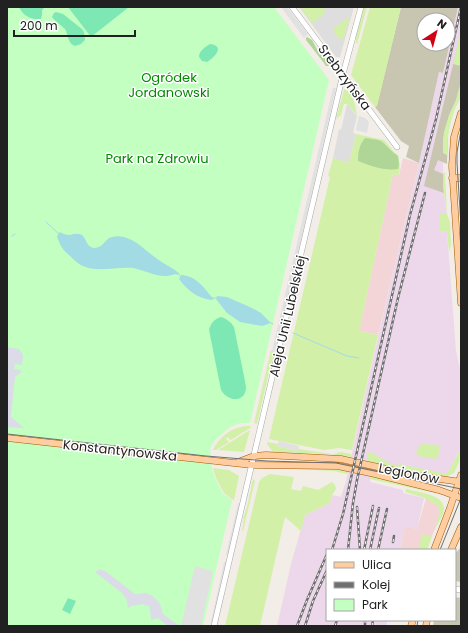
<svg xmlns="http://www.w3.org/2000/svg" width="468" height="633" font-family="Poppins,sans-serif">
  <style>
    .residential { fill: #dfdede }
    .commercial { fill: #f4d5d7 }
    .industrial { fill: #ecd8ea }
    .construction { fill: #c8c6b1; fill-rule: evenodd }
    .grass { fill: #d3f0a8 }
    .forest { fill: #afd597 }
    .park { fill: #c2ffc1 }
    .pitch { fill: #7ee8b5 }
    .parking { fill: #e1e1e1 }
    .plaza { fill: #dbdce8 }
    .water { fill: #a3dbe4 }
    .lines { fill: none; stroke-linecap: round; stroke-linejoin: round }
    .stream { stroke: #a3dbe4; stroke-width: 1 }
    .minor-casing { stroke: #a8a8a8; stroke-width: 6 }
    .major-casing { stroke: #9e5b00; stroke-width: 7 }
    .minor { stroke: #fff; stroke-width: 5 }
    .major { stroke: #ffcd9f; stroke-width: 6 }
    .tram { stroke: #6f6f6f; stroke-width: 1 }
    .rail-casing { stroke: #6f6f6f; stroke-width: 2.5 }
    .rail { stroke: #fff; stroke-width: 1; stroke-dasharray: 3; stroke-linecap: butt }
    .labels { text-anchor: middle; stroke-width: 3; stroke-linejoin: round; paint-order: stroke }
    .park-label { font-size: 13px; fill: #038801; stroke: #fff }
    .street-label { font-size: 13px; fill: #212121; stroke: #fff }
  </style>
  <rect width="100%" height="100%" fill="#f2ede7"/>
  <path class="residential" d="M299 7H354L340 57H336Z
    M347 104 357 116 353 133 356 134 349 163 333 158 339 129 341 130Z"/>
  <path class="commercial" d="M403 158 419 163 378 335 359 331 393 174 399 175Z
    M426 498 438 501 441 509 440 518 427 547V550H400L405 526 417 529Z"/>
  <path class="industrial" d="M458 7H461V30L453 64 443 139V187L447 214 440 213V231L447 232 456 351 458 361 461 373V447L446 477 351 457 385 306 422 151V148L439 72 443 73Z
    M348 471 371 476 370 482 403 490V493L424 498 417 529 405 526 400 550H327V620H387V626H277L291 564 305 515 330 503 332 495 341 497 346 481Z"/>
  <path class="construction" d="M401 7H458L443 73 439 72 419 163 406 157 409 146 401 141 375 107 377 105ZM424 20H448V44H424Z
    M461 31V96L453 112 448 131 447 164 438 160 434 170 443 174 444 193 424 186Z
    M461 547V582L455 581V554Z
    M455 597 461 598V625H457V626H433L434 620H455Z"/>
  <path class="grass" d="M300 7H325L324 14 312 23Z
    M364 7H367L357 44 356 43V36Z
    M370 7H401L377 106 375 107 351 75Z
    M350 16 343 40 338 38 337 35H335L334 28Z
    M461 30V66L453 64Z
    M461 81V96L456 106 451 121 448 136 447 155 443 153V139L444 132 449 115 456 100Z
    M345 89C354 95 355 105 357 115L347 104H344L341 115 336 119 344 90Z
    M356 134 384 140 395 153 398 155 400 167 399 175 393 174 359 331 378 335 352 450 339 448 324 450 269 439 330 177 328 176 333 158 349 163Z
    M443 172 445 173 447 214 450 222 451 245 449 252 447 232 440 231V213H447L443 187Z
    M271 350 275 352 269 372 257 424 254 423Z
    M247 426H251L250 428 231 440 227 437 226 439 229 442 216 450H213C219 437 232 427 247 426Z
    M250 430 244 452 218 450Z
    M267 442 278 444 277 446 298 451V449L333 454 341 452 351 454V457L329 454 273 452 267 444Z
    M421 444 440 445 438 457 435 459 418 456 416 452Z
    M460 450 459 462 454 473 446 477 422 473 367 461 369 451 389 463 398 466 399 464 447 474Z
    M213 468 229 470 239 476 234 500H233L224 493 216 478Z
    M294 468 335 469 348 471 347 474 334 471 291 469Z
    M270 474 294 477 291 489 301 491 303 486 318 490 332 482 335 485 336 489 332 495 330 503 305 515 301 531 285 517 260 626H225L259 482 262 478Z
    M371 476 382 478 440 494 370 479Z
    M253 479 255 481 243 531 242 530 244 519H243L247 507Z
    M406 489C417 492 443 494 444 508 444 514 439 521 437 526L435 525C440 516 443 505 430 502V500L425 499V498L405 492Z
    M422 534 432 537 427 550H418Z"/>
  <path class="forest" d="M307 37 312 40 320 55H322L330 64 328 66H326L324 63 306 40V38Z
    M365 138C370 139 376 139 381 141 387 145 391 152 398 156L399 164 398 169C385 171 370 166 358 161 358 153 359 145 365 138Z"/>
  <path class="park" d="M7 7H274L329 80 250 423H241L230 427 215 440 210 448 212 469 215 478 223 494 232 500 203 626H7Z"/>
  <path class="pitch" d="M19 7H45L42 10V15L41 19C31 20 23 16 19 7Z
    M68 7H129L91 37Z
    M56 12 63 14 82 29 84 32 85 40 81 44 75 46C67 43 69 36 65 29 61 25 56 22 52 17L54 13Z
    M210 44C226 46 214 58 207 62L202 61 199 57C199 51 205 47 210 44Z
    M221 317C227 319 231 322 234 327L245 381C245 383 246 385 246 388 245 403 228 402 221 390L209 330C211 323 214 319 221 317Z
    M68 598 76 601 70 614 62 610Z"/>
  <path class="parking" d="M281 7H287L308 34 304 38Z
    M333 88H336L275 352 272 351Z
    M359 116 365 118 369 122 367 133 356 130Z
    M279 441 299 446 298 451 277 446Z
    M241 502 229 554 226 555 238 504Z
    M227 561 213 622H211L224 562Z
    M195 566 213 571 201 626H181Z"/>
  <path class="plaza" d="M7 347 19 349 23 355 22 365 15 364 14 369 21 370V372L15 377 11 417 24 428 7 427Z
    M101 569 102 571 104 570 135 594 147 593 154 597 160 604 163 614 178 625 177 626H168L158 618 151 620 150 609 148 605 145 606 144 604 130 606V607L128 608 126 598 123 595 122 593 95 572Z"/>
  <path class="water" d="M60 232C63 234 66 235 70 235 74 234 78 233 82 235 87 239 86 247 94 248 104 248 104 239 112 237 130 233 143 249 156 258 163 264 172 267 179 273L178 275 175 274C160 280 148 271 133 268 117 266 98 273 83 266 78 264 74 260 70 256 63 250 60 246 57 236Z
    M181 275C198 276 204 289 214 299L212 300C198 299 187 290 179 279Z
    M217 296 227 297 252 308 261 313 271 323 262 326 240 322 227 313 216 299Z"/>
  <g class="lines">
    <path class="stream" d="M46 222 59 234
      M12 236 15 234
      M179 274 180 276
      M213 298H216
      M271 323 273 324
      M293 333 347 356 359 358"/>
    <g class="minor-casing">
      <path id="minor" d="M292 7 397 147
        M455 589 461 590
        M214 626 343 74 361 7"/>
    </g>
    <g class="major-casing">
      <path id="major" d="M461 113 454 137 452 166 461 303
        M452 178H461
        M7 438 252 465 338 466 375 474 439 490 461 498
        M238 462 254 456 266 455 341 459 419 476 461 482
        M434 550 450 508 461 475
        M451 550 461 527
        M411 626 413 620
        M426 626 427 620"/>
    </g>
    <use href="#minor" class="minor"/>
    <use href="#major" class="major"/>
    <path class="tram" d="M461 130 457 152V163L461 226
      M7 434 206 456 267 461 336 463 461 489
      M440 550 461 498
      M417 626 418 620"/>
    <g class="rail-casing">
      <path id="rail" d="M357 507 360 550
        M393 542 394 536
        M332 550 343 514 410 215 436 119 461 7
        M348 550 353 503 357 480 398 298 425 193
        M364 550 373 506
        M370 550 379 508
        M378 550 387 509
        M365 620V626
        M297 626 307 600 327 554
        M305 626 313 601 327 570
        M335 626 337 620
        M372 626 373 620"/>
    </g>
    <use href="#rail" class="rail"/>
  </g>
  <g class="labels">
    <g class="park-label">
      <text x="169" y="82">Ogródek<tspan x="169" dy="15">Jordanowski</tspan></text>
      <text x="157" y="163">Park na Zdrowiu</text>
    </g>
    <g class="street-label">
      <text transform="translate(345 77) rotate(53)" y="5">Srebrzyńska</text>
      <text transform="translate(287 316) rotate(-77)" y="5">Aleja Unii Lubelskiej</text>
      <text transform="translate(120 450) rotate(6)" y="5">Konstantynowska</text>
      <text transform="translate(409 473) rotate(11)" y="5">Legionów</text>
    </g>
  </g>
  <rect width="468" height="633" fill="none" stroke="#212121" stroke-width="16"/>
  <rect x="326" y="549" width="130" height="72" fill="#ffffff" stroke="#a6a6a6"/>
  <rect x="334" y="562" width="20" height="6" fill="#ffcd9f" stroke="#a6a6a6"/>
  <text x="362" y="569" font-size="12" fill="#212121">Ulica</text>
  <rect x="334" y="582" width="20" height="6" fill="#6f6f6f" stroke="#a6a6a6"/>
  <text x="362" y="589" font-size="12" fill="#212121">Kolej</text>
  <rect x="334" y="599" width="20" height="12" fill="#c2ffc1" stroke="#a6a6a6"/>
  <text x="362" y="609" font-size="12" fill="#212121">Park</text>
  <g transform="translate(436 32) rotate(36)"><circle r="19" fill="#ffffff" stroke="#a6a6a6"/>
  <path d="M0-3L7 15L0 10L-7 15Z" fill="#d20014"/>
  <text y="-6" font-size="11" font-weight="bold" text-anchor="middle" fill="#212121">N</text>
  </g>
  <path d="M14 30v6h121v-6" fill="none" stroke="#212121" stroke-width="2"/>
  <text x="20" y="30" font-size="12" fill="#212121" stroke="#ffffff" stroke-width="3" paint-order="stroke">200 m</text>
</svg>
